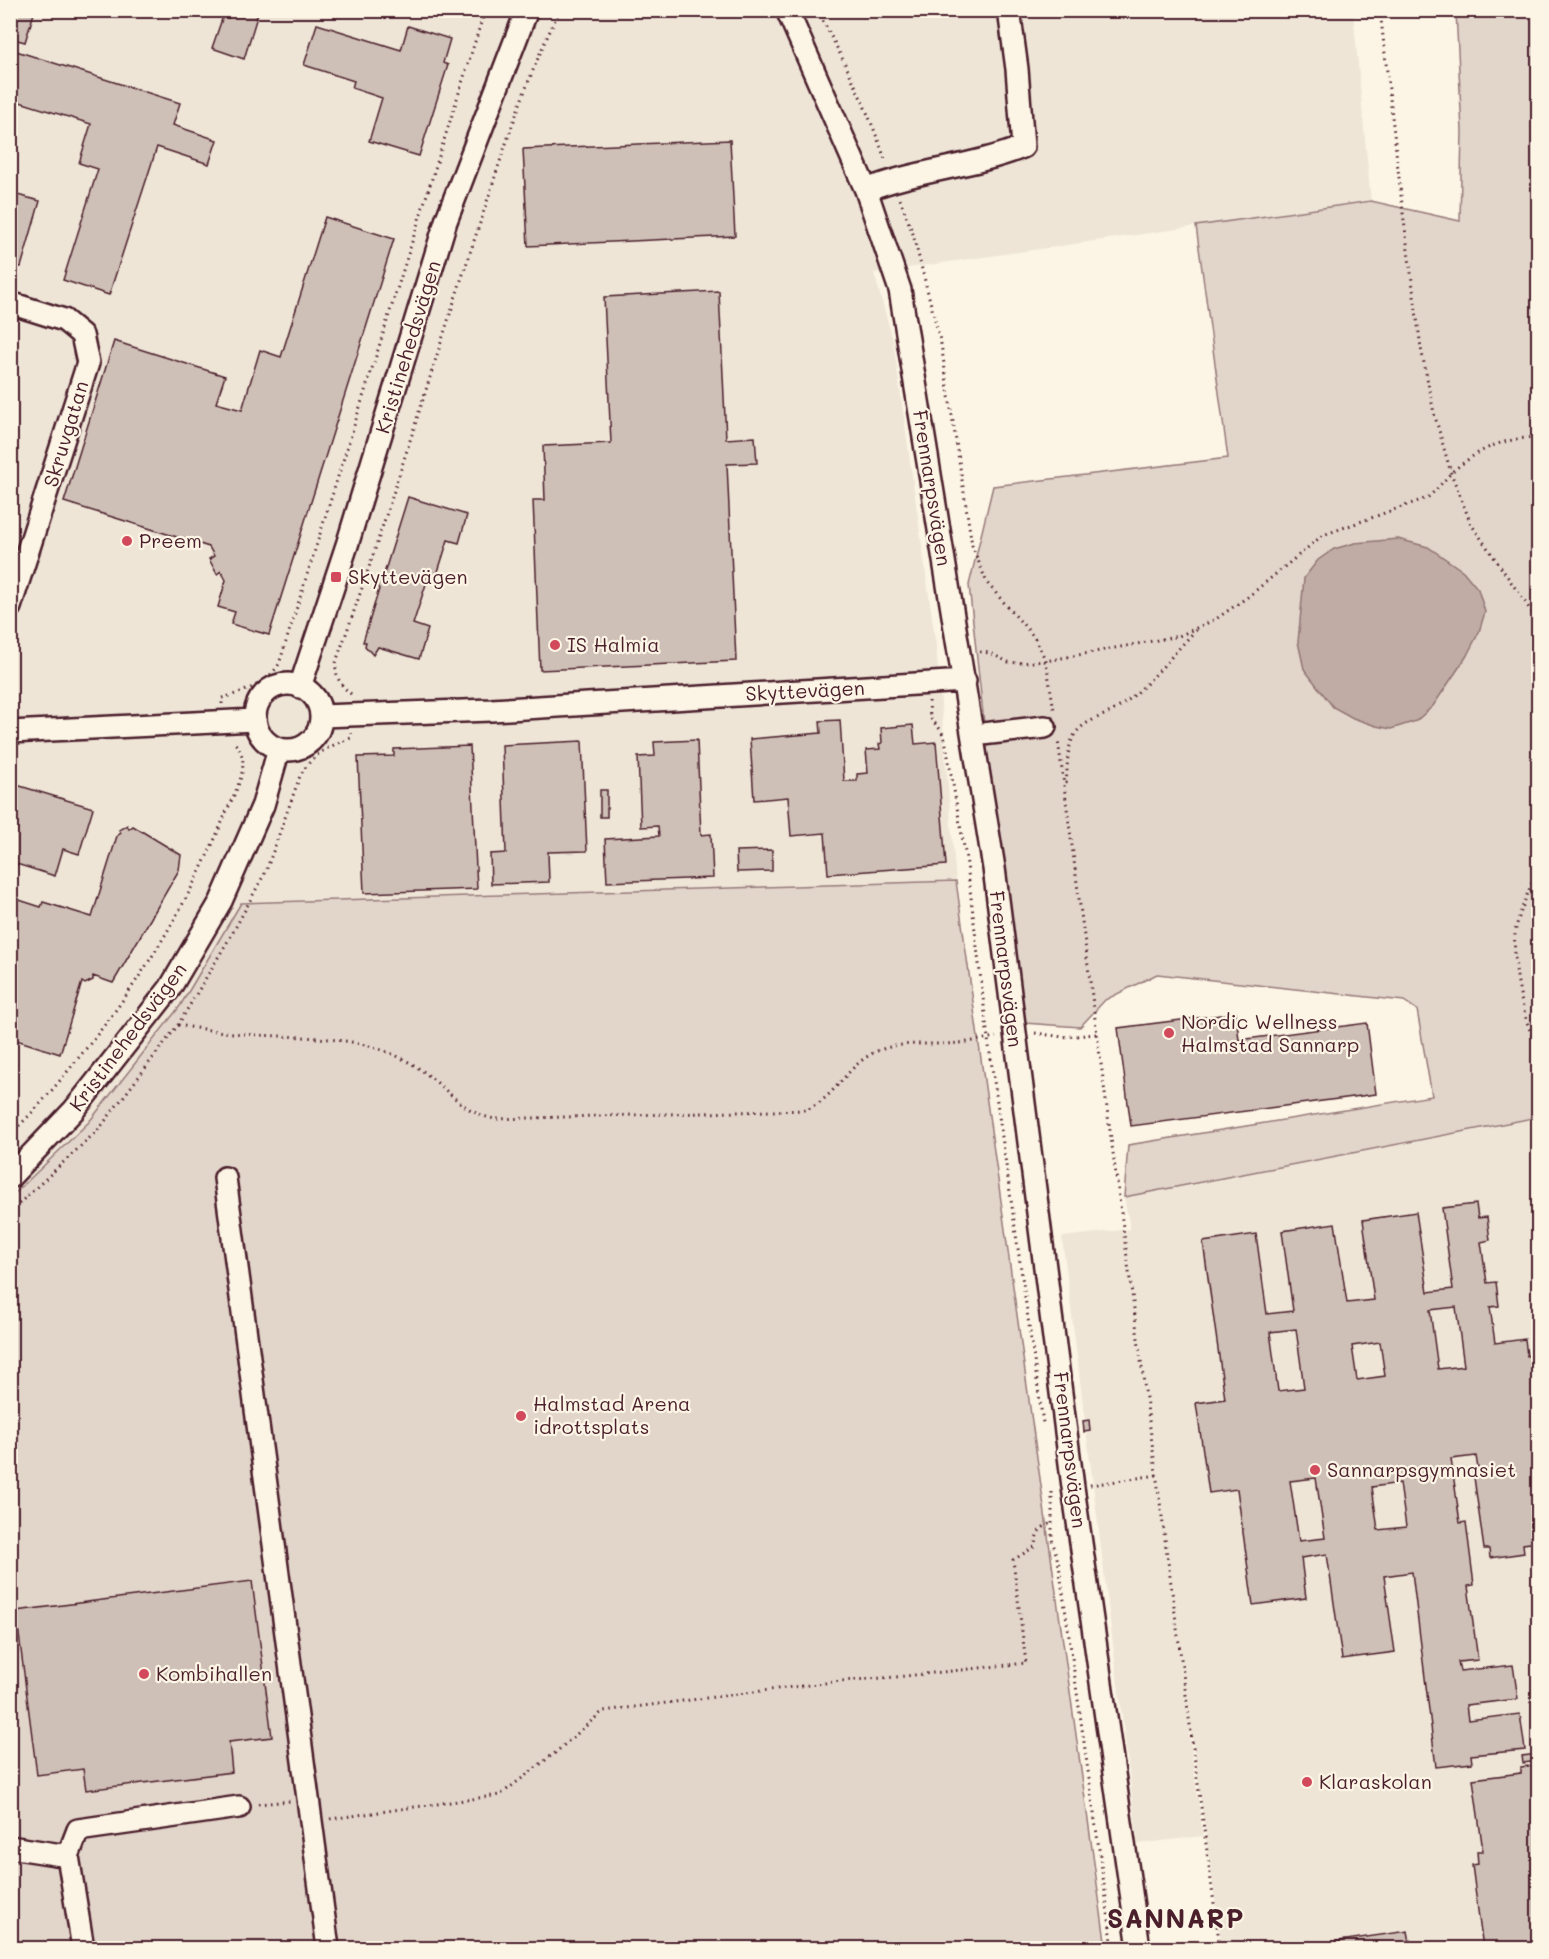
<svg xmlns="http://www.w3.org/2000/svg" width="1549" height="1959" font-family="Mali,sans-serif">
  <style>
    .built { fill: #eee5d7 }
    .green { fill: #e2d5ca; stroke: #967a7a; stroke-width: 1.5 }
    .water { fill: #c0aca5; stroke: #917474; stroke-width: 1.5 }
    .building { fill: #cfc0b7; stroke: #4a1f2b; stroke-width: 1.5; fill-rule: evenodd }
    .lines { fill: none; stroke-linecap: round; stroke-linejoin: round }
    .minor-casing { stroke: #4a1f2b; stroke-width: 26 }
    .path { stroke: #4a1f2b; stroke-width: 3; stroke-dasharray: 1.5 4.5; stroke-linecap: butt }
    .minor { stroke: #fcf5e5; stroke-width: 21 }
    .poi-dot { fill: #d1495b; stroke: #fcf5e5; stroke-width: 2 }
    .labels { text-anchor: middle; stroke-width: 4.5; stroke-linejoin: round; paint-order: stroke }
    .street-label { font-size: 20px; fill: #4a1f2b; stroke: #fcf5e5 }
    .poi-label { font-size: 20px; fill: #4a1f2b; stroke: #fcf5e5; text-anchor: start }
    .district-label { font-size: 26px; font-weight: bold; letter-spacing: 1.5px; fill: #4a1f2b; stroke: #fcf5e5 }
  </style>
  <rect width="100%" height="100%" fill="#fcf5e5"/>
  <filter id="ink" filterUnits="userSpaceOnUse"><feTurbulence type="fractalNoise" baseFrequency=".0167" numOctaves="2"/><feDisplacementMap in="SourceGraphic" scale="12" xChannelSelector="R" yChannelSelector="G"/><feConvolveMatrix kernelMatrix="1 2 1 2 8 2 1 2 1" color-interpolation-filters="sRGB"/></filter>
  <g filter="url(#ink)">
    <path class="built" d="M11 11H1353L1371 201 874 273 893 340 936 645 956 881 241 903 180 1006 89 1123 11 1196Z
      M1538 1117V1948H1222L1191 1732 1189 1733 1203 1836 1138 1844 1062 1237 1130 1229 1124 1197Z"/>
    <path class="green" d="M1456 11H1538V1117L1124 1197 1128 1145 1432 1096 1417 1010 1404 1001 1157 974 1105 1000 1080 1027 1024 1023 989 769 969 585 993 486 1228 458 1196 226 1371 201 1460 221 1462 131Z
      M956 881 1106 1948H11V1197L89 1122 180 1006 241 903Z"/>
    <path class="water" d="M1398 539 1428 547 1463 571 1478 589 1485 612 1479 632 1466 657 1433 706 1416 721 1391 729 1376 726 1353 718 1333 707 1304 669 1298 642 1304 578 1318 560 1334 549 1355 543Z"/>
    <path class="building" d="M10 10H35L25 42 10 38Z
      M230 10H259L244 59 212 48 223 16 228 18Z
      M317 24 401 50 408 26 450 39 443 63 448 65 419 156 369 141 382 98 352 88 354 81 304 65Z
      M10 49 180 103 173 125 217 140 209 164 157 147 109 295 63 280 98 169 79 163 91 124 10 99Z
      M730 140 735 236 528 246 523 149Z
      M10 193 40 201 21 267 10 264Z
      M325 217 394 239 269 635 231 624 235 612 218 607 226 580 221 571 217 574 209 559 214 556 209 547 64 502 114 341 225 376 216 403 242 410 260 350 281 357Z
      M719 291 726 439 755 437 757 463 727 464 736 661 540 670 533 500H545L543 446 611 443 604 297Z
      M408 497 467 515 459 543 448 540 436 578 429 575 413 624 428 629 419 659 378 647 373 655 365 646 366 642H363L379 589 375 583 383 577Z
      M840 720 844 781H857V774L868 773 866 750 880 749 879 744 882 743 881 728 913 725 915 744 936 742 946 865 828 874 825 833 791 836 788 797 754 800 750 739 821 733 820 721Z
      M697 740 701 835 711 834 713 878 607 882 605 839 659 836 658 826 641 827 638 757 655 756 654 742Z
      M582 741 587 851 548 852 549 882 491 884 490 854 506 853 502 745Z
      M470 746 477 889 364 893 358 757 394 756V749Z
      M10 783 93 808 79 854 63 849 55 876 10 862Z
      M600 790H607V817H600Z
      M127 825 129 829 133 826 181 855 179 870 113 983 93 976V980L85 984 82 982 60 1054 10 1038V897L41 907 43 902 92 917 117 836 121 833 119 830Z
      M772 850V871L737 872 736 851Z
      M1236 1013 1239 1040 1367 1023 1376 1094 1131 1126 1118 1028Z
      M1476 1204 1478 1218 1487 1217 1490 1240 1481 1242 1487 1283 1496 1282 1499 1306 1490 1307 1495 1343 1525 1339 1527 1356 1538 1355V1542L1523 1544 1524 1553 1490 1558 1489 1549H1484L1473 1470 1478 1469 1476 1456 1451 1459 1460 1523 1466 1522 1474 1585 1468 1586 1478 1660 1458 1662 1460 1671 1513 1665 1518 1699 1466 1705 1468 1720 1520 1714 1525 1750 1471 1755 1472 1763 1436 1767 1412 1572 1384 1576 1395 1652 1342 1659 1327 1554 1301 1558 1306 1598 1253 1605 1237 1489 1209 1493 1196 1403 1225 1399 1203 1242 1256 1234 1267 1314 1293 1311 1282 1231 1335 1223 1347 1303 1374 1300 1363 1220 1416 1212 1428 1292 1453 1289 1442 1208ZM1456 1307 1464 1366 1438 1369 1430 1310ZM1296 1329 1304 1388 1278 1391 1270 1332ZM1380 1342 1385 1376 1357 1380 1352 1346ZM1316 1478 1325 1538 1299 1541 1290 1481ZM1400 1483 1406 1527 1378 1530 1372 1487Z
      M1089 1420 1090 1431 1084 1432 1083 1421Z
      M252 1581 272 1737 229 1742 232 1772 86 1790 83 1769 37 1775 16 1611Z
      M1538 1754V1761L1523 1763 1522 1756Z
      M1538 1765V1948H1483L1472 1865 1478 1864 1477 1851H1483L1473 1779 1521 1773V1767Z
      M1408 1931 1411 1948H1291Z"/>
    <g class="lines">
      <g class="minor-casing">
        <path id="minor" d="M787 10 866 190 900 290 994 868 1073 1487 1139 1948
          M866 190C917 170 972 167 1023 147L1017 69 1009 10
          M10 303 64 320 82 335 88 363 10 607
          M255 717a33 33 0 1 1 66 0a33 33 0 1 1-66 0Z
          M300 687 348 542 446 221 527 10
          M321 716 491 710 965 681
          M10 732 255 720
          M973 735 1045 727
          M10 1177 74 1110 170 988 221 901 263 805 279 749
          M225 1178 328 1948
          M10 1847 68 1856 83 1948
          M68 1856 78 1830 239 1807"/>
      </g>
      <path class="path" d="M817 10C844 59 868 110 886 162
        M1380 10 1403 213 1421 348 1434 413 1451 473 1471 524 1538 621
        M900 199 913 234 941 344 972 545 987 583 1034 637 1046 661 1054 710
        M980 652 990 653 1008 662 1019 663 1046 661 1179 636 1216 619 1249 596 1323 535 1427 498C1437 490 1444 480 1453 471 1482 447 1502 439 1538 437
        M351 694C340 685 333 674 337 659 389 516 431 368 480 223 503 152 526 78 560 10
        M929 701 930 718 941 730 945 739 967 864 988 1039 1043 1423
        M222 704V698C244 692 267 684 279 664L485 10
        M1066 783C1068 767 1066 748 1075 734 1086 718 1107 717 1122 705 1150 684 1172 655 1196 630
        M1538 866C1531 887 1521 907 1516 928 1510 953 1523 1027 1538 1046
        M178 1025C196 1028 214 1031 233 1033 279 1038 334 1034 379 1049 394 1054 411 1062 424 1072 447 1089 466 1115 496 1119L806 1110C833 1099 844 1071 868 1056 894 1039 929 1046 959 1043 971 1042 983 1039 996 1037
        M1035 1033 1063 1037 1097 1034 1058 740
        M1097 1034 1220 1948
        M10 1134C36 1111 58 1083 80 1056 140 983 189 903 225 815 234 793 256 760 232 741
        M10 1212 99 1129 178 1025 232 934 266 871 300 776C312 754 329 746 351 738V733
        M1090 1485 1157 1475
        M1052 1492V1539L1059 1565 1113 1948
        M258 1804 290 1801
        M330 1819 500 1795 555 1753 603 1711 841 1681 896 1677 1026 1663 1013 1560 1036 1546C1035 1534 1040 1527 1052 1523"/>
      <use href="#minor" class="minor"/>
    </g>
  </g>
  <g class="poi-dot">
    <circle cx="127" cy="541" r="6"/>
    <rect x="330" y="571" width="12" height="12" rx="3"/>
    <circle cx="555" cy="645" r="6"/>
    <circle cx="1169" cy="1033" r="6"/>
    <circle cx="521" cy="1416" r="6"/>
    <circle cx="1315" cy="1470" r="6"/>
    <circle cx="144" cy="1674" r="6"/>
    <circle cx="1307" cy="1782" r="6"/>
  </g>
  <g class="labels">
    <g class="street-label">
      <text transform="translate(408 347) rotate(-73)" y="7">Kristinehedsvägen</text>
      <text transform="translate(66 434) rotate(-73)" y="7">Skruvgatan</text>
      <text transform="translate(932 488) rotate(81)" y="7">Frennarpsvägen</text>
      <text transform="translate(805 691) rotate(-3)" y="7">Skyttevägen</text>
      <text transform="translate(1006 969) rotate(83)" y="7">Frennarpsvägen</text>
      <text transform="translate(128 1037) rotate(-53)" y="7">Kristinehedsvägen</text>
      <text transform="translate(1070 1450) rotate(83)" y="7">Frennarpsvägen</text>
    </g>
    <g class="poi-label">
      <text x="139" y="548">Preem</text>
      <text x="348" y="584">Skyttevägen</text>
      <text x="567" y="652">IS Halmia</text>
      <text x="1181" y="1029">Nordic Wellness<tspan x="1181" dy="23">Halmstad Sannarp</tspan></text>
      <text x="533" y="1411">Halmstad Arena<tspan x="533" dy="23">idrottsplats</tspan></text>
      <text x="1327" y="1477">Sannarpsgymnasiet</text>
      <text x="156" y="1681">Kombihallen</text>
      <text x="1319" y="1789">Klaraskolan</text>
    </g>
    <g class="district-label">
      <text x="1176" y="1928">SANNARP</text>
    </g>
  </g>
  <rect width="1549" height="1959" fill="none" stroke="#fcf5e5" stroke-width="36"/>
  <rect x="18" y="18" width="1513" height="1923" fill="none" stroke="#4a1f2b" stroke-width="2" filter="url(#ink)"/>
</svg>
